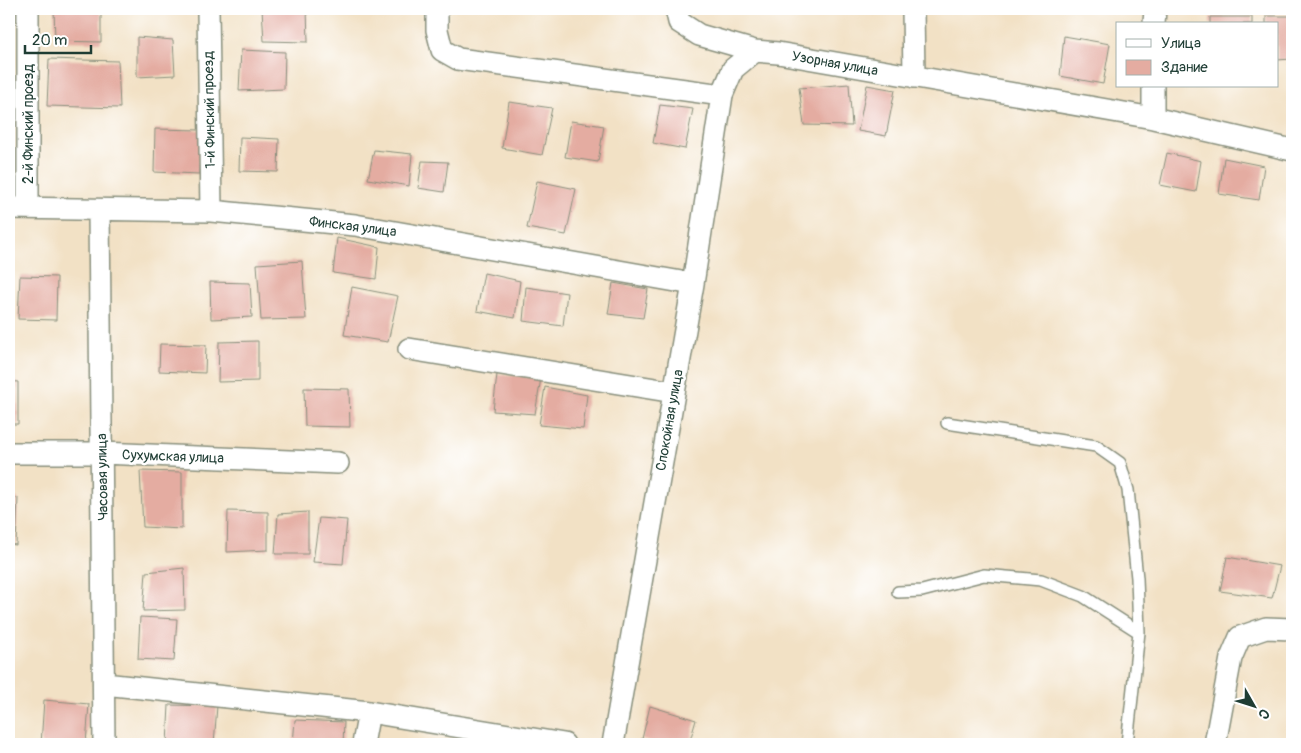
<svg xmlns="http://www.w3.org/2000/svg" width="1301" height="753" font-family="Pangolin,sans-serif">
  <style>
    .building { fill: #e4aca1 }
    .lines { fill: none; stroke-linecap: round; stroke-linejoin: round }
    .lane-casing { stroke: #888f7c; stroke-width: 14 }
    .street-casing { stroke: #888f7c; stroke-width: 24 }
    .lane { stroke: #fff; stroke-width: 11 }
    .street { stroke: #fff; stroke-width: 21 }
    .labels { text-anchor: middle; stroke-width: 5; stroke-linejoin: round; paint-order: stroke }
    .street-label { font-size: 14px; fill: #1f3d34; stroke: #fff }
  </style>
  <rect width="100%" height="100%" fill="#fff"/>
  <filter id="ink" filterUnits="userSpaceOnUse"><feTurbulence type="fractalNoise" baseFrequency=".02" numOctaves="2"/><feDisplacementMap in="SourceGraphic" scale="10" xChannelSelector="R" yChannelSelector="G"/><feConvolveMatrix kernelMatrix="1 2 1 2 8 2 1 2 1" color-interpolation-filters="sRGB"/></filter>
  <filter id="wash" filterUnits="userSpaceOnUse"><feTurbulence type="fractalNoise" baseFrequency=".0096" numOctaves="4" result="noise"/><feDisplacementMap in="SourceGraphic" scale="20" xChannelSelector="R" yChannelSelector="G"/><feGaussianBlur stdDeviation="1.12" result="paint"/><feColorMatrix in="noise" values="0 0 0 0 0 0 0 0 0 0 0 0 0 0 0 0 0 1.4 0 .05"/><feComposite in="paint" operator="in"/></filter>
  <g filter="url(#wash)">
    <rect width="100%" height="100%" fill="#f2e1c5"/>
    <g id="blocks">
      <path class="building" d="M54 9H101V42L55 41Z
        M262 9H307L308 42 264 41Z
        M1266 16H1292V59L1277 60V24H1266Z
        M1210 17H1252V24H1210Z
        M1064 36 1110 44 1103 84 1060 76Z
        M137 37 173 40 175 75 137 77Z
        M241 50 285 52 284 89 239 91Z
        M49 59 118 61 120 108 47 106Z
        M849 84 852 126 804 125 799 88Z
        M867 85 895 90 886 136 858 131Z
        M509 102 552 108 542 155 502 148Z
        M660 105 693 109 685 149 653 143Z
        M571 121 604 126 598 162 565 157Z
        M155 129 201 130 199 174 154 172Z
        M240 137 279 139 278 172 239 171Z
        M374 150 412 154 409 186 368 179Z
        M1167 153 1201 161 1196 192 1160 185Z
        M1224 158 1264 166 1259 200 1219 194Z
        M422 161 448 162 444 192 418 188Z
        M537 181 576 189 566 235 527 228Z
        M337 238 379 247 376 279 333 273Z
        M302 261 306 319 261 320 257 264Z
        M484 273 520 281 515 318 477 311Z
        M20 276 57 277 56 320 18 319Z
        M210 282 250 283 252 317 211 319Z
        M613 283 648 289 643 318 608 314Z
        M352 287 398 296 388 342 344 335Z
        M526 287 567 293 563 326 523 321Z
        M258 341V381L218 382 219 342Z
        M160 344 206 345 205 373 159 371Z
        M497 374 541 378 535 414 493 411Z
        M9 381 18 382V424H9Z
        M545 387 587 395 583 429 539 425Z
        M304 388 349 389 350 427 305 426Z
        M140 471 182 472V529L143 527Z
        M9 498H18L16 545 9 544Z
        M228 511 268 512V550L227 552Z
        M308 512V554H275L278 514Z
        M319 518 347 520 343 564 313 562Z
        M1227 557 1280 566 1272 598 1220 591Z
        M184 568 185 610 143 611 146 572Z
        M140 617 177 619 174 661 138 659Z
        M44 700 89 704 86 744H41Z
        M169 705 217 706 214 744H167Z
        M650 706 696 720 689 744H660L642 739Z
        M295 720 344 722 343 744H293Z"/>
    </g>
  </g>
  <g filter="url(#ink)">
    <use href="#blocks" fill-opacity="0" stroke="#888f7c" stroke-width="1"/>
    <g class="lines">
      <g class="lane-casing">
        <path id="lane" d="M947 423 1096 446 1120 463 1128 490 1137 578 1139 632 1127 744
          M898 592 922 591 984 575 1041 580 1083 596 1139 632"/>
      </g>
      <g class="street-casing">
        <path id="street" d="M208 9 211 211
          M437 9V30L442 50 458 59 722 95 733 69 755 51 778 53 1153 118 1292 150
          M676 9 679 22 699 35 755 51
          M913 9 914 77
          M1154 24 1155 9
          M1153 118V86
          M9 208 211 211 355 225 693 284
          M28 208V9
          M99 210 104 744
          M409 349 674 392
          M9 453H102L338 463
          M104 684 369 712 564 744
          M363 744 369 712
          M613 744 693 284 722 95
          M1215 744 1231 658 1240 637 1266 628 1292 629"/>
      </g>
      <use href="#lane" class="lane"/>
      <use href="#street" class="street"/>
    </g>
  </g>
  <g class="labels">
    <g class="street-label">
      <text transform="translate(835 63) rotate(10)" y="5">Узорная улица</text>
      <text transform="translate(209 110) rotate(-91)" y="5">1-й Финский проезд</text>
      <text transform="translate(28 124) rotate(-90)" y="5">2-й Финский проезд</text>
      <text transform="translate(353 226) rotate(7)" y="5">Финская улица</text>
      <text transform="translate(669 420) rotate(-80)" y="5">Спокойная улица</text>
      <text transform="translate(173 456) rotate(2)" y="5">Сухумская улица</text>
      <text transform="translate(102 477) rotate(-91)" y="5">Часовая улица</text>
    </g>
  </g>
  <rect width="1301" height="753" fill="none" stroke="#fff" stroke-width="30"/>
  <rect x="1116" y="22" width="162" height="65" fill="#ffffff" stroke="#a5b1ae"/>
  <rect x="1126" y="39" width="25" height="8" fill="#ffffff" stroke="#a5b1ae"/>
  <text x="1161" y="48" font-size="15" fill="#1f3d34">Улица</text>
  <rect x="1126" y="60" width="25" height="15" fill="#e4aca1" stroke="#a5b1ae"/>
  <text x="1161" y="72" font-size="15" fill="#1f3d34">Здание</text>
  <g transform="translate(1254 706) rotate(129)" stroke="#ffffff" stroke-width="4" paint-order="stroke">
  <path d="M0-4L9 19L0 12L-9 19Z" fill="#1f3d34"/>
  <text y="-8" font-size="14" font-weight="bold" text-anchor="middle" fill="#1f3d34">С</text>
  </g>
  <path d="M25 45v8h66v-8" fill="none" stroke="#1f3d34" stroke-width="2.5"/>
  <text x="32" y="45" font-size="15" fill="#1f3d34" stroke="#ffffff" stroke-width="4" paint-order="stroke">20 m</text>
</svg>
